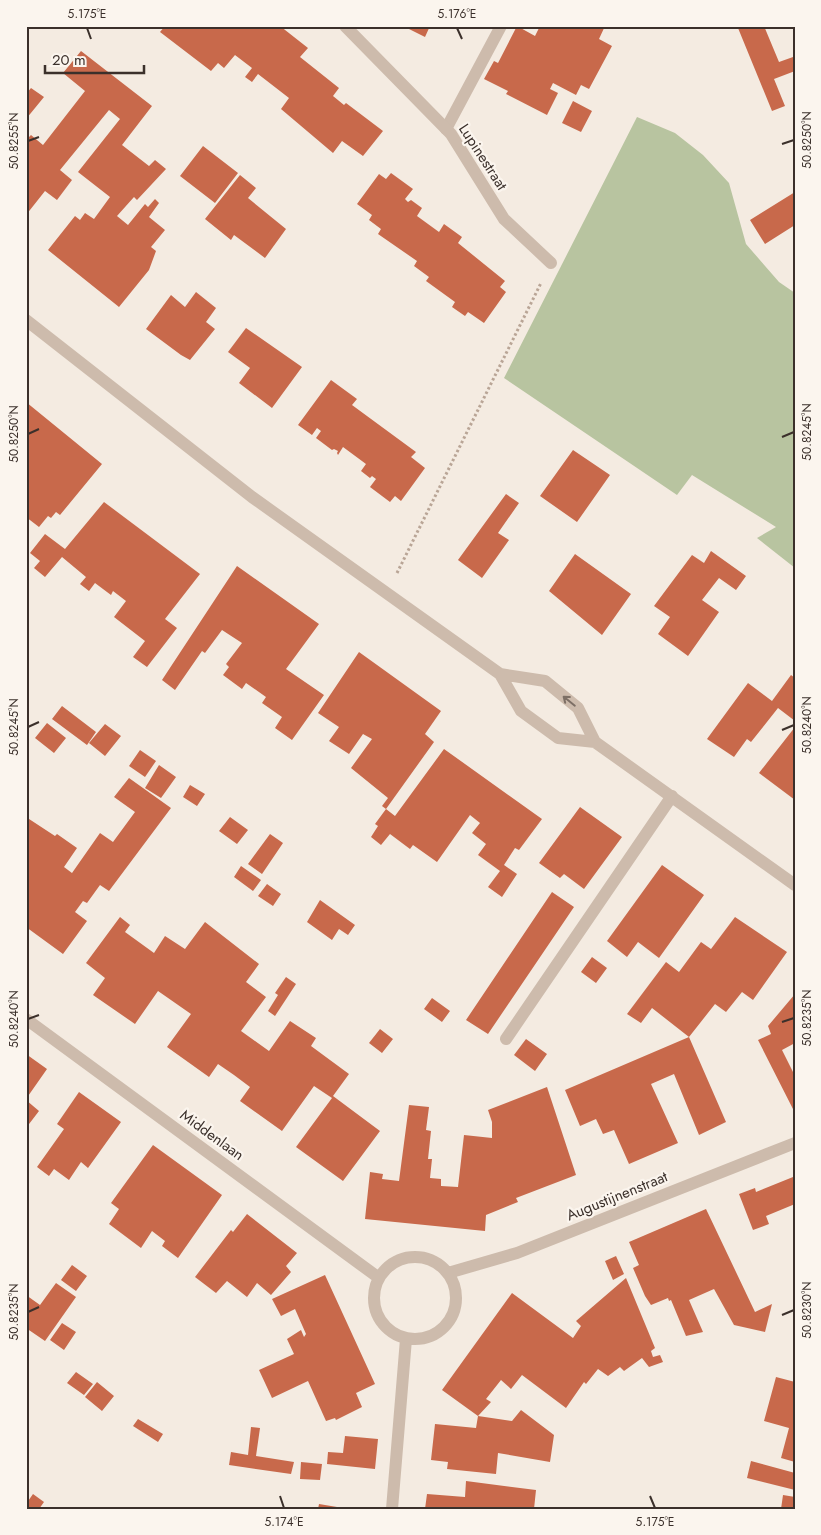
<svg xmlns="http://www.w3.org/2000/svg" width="821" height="1535" font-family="Jost,sans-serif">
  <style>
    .green { fill: #b8c4a0 }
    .building { fill: #c8694b }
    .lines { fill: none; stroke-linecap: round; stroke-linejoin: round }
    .path { stroke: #b9a596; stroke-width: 3; stroke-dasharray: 2.5 2.5; stroke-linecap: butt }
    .service { stroke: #cdbbac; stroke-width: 12 }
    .minor { stroke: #cdbbac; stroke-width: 12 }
    .tertiary { stroke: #cdbbac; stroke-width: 12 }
    .oneway { stroke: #7d6f65 }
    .ticks { fill: none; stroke: #3b302b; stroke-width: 2 }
    .labels { text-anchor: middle; stroke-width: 4.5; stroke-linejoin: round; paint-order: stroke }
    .street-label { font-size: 15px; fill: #3b302b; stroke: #fbf5ee }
    .neatline { fill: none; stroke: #3b302b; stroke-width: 2 }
    .ticks-label { font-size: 12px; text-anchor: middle; fill: #3b302b }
  </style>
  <rect width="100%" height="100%" fill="#f4ebe1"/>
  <path class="green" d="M637 117 675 133 703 155 729 183 746 244 779 282 795 293V568L757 538 776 527 692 475 677 495 504 378Z"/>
  <path class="building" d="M165 26H260L264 29 266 26H280L308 48 300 57 339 88 333 96 344 105 346 103 383 131 363 156 342 141 333 153 281 109 289 98 258 74 252 82 245 77 252 68 235 55 224 68 218 63 211 71 160 32Z
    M403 26H430L425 37Z
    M517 26 535 36 540 26H605L599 39 612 46 589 89 581 85 576 95 553 83 550 89 558 93 547 115 506 94 508 91 484 79 494 61 498 63Z
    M741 26H764L779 62 793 57 795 71 774 79 785 106 772 111 738 28Z
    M81 51 152 106 122 145 149 166 155 160 166 169 137 200 134 197 117 216 128 225 145 204 148 207 155 199 159 203 149 217 165 230 151 247 156 251 149 270 119 307 48 250 75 216 80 220 85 213 94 219 110 197 78 172 120 119 109 110 60 170 72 180 57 200 45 191 26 215V140L31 135 43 145 85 91 63 73Z
    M31 88 44 97 26 119V94Z
    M573 101 592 111 581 132 562 123Z
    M203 146 238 173 215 203 180 176Z
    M391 173 413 189 405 199 408 202 411 200 422 208 417 216 439 232 444 224 462 237 458 243 505 281 500 287 506 292 484 323 468 312 465 316 452 307 455 302 426 281 429 277 414 266 417 261 378 234 381 229 369 220 372 215 357 204 379 174 386 179Z
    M240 175 256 188 248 198 286 229 265 258 234 235 231 240 205 219Z
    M795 192V225L765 244 750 220Z
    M196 292 216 308 206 322 215 329 190 360 181 355 146 329 171 295 185 307Z
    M246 328 302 367 272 408 239 383 250 368 228 352Z
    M331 380 357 399 352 405 416 452 411 457 425 468 401 501 395 496 390 502 370 487 376 479 372 476 370 478 361 471 366 464 343 447 338 455 337 453 338 451 334 449 332 450 316 438 321 431 317 428 312 435 298 425Z
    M26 402 102 464 60 515 56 512 51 518 48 516 39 527 26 517Z
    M573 450 610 475 577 522 540 496Z
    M506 494 519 503 498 533 509 540 482 578 458 560Z
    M104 502 200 574 165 619 177 628 147 667 133 657 145 641 114 617 126 601 113 591 111 595 95 583 89 591 80 584 86 577 62 557 45 577 34 568 40 561 30 553 45 534 65 549Z
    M711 551 746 576 736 590 719 578 702 600 719 612 688 656 658 634 670 617 654 606 692 555 704 563Z
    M575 554 631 594 602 635 549 591Z
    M237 566 319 624 286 669 324 695 292 740 275 728 282 717 262 703 266 697 246 683 242 689 223 675 229 667 226 664 242 643 222 630 205 653 202 651 175 690 162 680Z
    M359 652 441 711 425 734 434 742 386 809 382 806 388 798 351 768 372 739 363 734 349 754 329 741 339 727 318 713Z
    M791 675 795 678V721L778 708 751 742 747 739 734 757 707 739 748 683 772 701Z
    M62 706 96 732 87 745 52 719Z
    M47 723 66 738 54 753 35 738Z
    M105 724 121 736 105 756 89 743Z
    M795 727V800L759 773Z
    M444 749 542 819 519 850 515 848 504 865 517 874 502 897 488 887 500 871 478 855 486 844 472 833 480 823 470 815 437 862 413 845 410 849 390 834 381 845 371 837 378 826 375 824 386 809 395 816Z
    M140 750 156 761 145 777 129 766Z
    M159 765 176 777 161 798 145 788Z
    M129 778 171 808 109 891 100 885 87 903 83 901 75 912 87 921 63 954 26 927V817L55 836 57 834 77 848 64 867 72 873 100 833 113 842 135 812 114 797Z
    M190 785 205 794 197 806 183 797Z
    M580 807 622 837 584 889 564 874 560 878 539 863Z
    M230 817 248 830 237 844 219 831Z
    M270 834 283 843 262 874 248 864Z
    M662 865 704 895 659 958 638 942 627 957 607 941Z
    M241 866 261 880 253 891 234 877Z
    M267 884 281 894 273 906 258 896Z
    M552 892 574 907 488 1034 466 1020Z
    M320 900 355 925 348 935 339 929 332 940 307 922Z
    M120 917 130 925 125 932 154 953 165 936 185 949 205 922 259 964 246 982 266 997 241 1031 269 1051 290 1021 316 1038 311 1046 349 1074 333 1096 380 1131 343 1181 296 1147 332 1098 314 1086 282 1131 240 1101 250 1087 234 1075 218 1064 209 1077 167 1047 191 1014 158 991 135 1024 93 995 105 978 86 963Z
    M735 917 787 952 753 1000 742 992 726 1012 715 1004 689 1037 652 1008 641 1023 627 1014 666 962 679 972 701 942 711 949Z
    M592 957 607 968 596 983 581 972Z
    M286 977 296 984 275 1016 268 1011 278 995 275 993Z
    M795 994V1043L782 1050 795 1076V1113L758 1040 771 1034 768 1026Z
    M432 998 450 1011 442 1022 424 1009Z
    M380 1029 393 1039 382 1053 369 1043Z
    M689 1037 726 1122 699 1135 674 1074 651 1084 678 1143 629 1164 614 1130 603 1134 596 1119 580 1126 565 1090Z
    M526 1039 547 1054 535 1071 514 1055Z
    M26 1054 47 1069 26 1099Z
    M547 1087 576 1175 516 1198 518 1202 486 1215 485 1231 365 1219 370 1172 383 1174 382 1179 399 1181 409 1105 429 1107 426 1130 431 1131 428 1159H432L430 1178 441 1179V1186L458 1187 464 1135 492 1138V1122L488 1110Z
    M79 1092 121 1122 88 1168 81 1162 69 1180 54 1169 49 1176 37 1167 64 1129 57 1124Z
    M26 1100 39 1111 26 1128Z
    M153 1145 222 1195 178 1258 162 1246 165 1241 152 1231 141 1248 109 1224 119 1209 111 1203Z
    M793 1177 795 1204 766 1216 769 1224 753 1230 739 1194 755 1188 756 1192Z
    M706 1209 755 1312 772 1304 765 1332 734 1325 714 1289 689 1300 703 1332 686 1336 671 1300 669 1301 668 1298 651 1305 645 1296 633 1268 639 1265 629 1242Z
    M247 1214 297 1253 286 1266 291 1272 271 1295 257 1283 247 1297 227 1281 216 1293 195 1277 231 1230 233 1232Z
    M616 1256 624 1274 613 1280 605 1261Z
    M72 1265 87 1276 76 1291 61 1280Z
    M325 1275 375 1384 356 1393 362 1407 336 1420 335 1418 326 1421 308 1381 272 1398 259 1370 294 1354 287 1339 301 1330 304 1337 306 1334 295 1309 281 1316 272 1299Z
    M626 1278 655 1348 651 1351 653 1357 660 1355 663 1362 649 1367 642 1358 624 1371 620 1367 608 1376 598 1369 586 1384 584 1382 566 1408 522 1375 511 1389 501 1380 486 1399 491 1402 478 1416 512 1421 521 1410 554 1435 550 1462 498 1453 496 1474 447 1469 448 1462 431 1460 435 1424 476 1428 478 1416 442 1390 512 1293 573 1338 581 1326 576 1321Z
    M56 1283 76 1297 45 1341 26 1328V1295L40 1305Z
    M62 1323 76 1332 64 1350 50 1340Z
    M76 1372 93 1384 84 1395 67 1383Z
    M776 1377 795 1382V1462L781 1458 789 1428 764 1421Z
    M97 1382 114 1396 102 1411 85 1397Z
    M138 1419 163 1434 158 1442 133 1426Z
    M251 1427 260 1428 256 1456 294 1462 291 1474 229 1465 231 1452 248 1455Z
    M345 1436 378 1439 375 1469 327 1464 328 1452 343 1453Z
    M751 1461 795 1473V1490L747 1478Z
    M301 1462 322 1464 320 1480 300 1479Z
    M466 1481 536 1490 534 1509H425L427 1494 465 1497Z
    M33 1494 44 1502 39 1509H26V1504Z
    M783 1495 795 1497V1509H781Z
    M319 1504 343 1508V1509H318Z"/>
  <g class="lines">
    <path class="path" d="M397 573 541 283"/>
    <path class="service" d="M446 129 501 26
      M506 1039 672 796"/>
    <path class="minor" d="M345 26 451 134 504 219 551 263
      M26 1019 379 1278
      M374 1298a41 41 0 1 1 82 0a41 41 0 1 1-82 0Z
      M448 1273 517 1253 795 1143
      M392 1509 406 1339"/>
    <path class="tertiary" d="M26 320 252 497 500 674 521 711 558 738 595 742
      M500 674 545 681 578 708 595 742 795 885"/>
  </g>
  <defs><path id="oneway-shaft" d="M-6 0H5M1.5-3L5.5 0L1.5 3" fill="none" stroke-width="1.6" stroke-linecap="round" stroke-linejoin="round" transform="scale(1.25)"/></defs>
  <use class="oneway" href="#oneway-shaft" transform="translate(569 701) rotate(-141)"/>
  <path class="ticks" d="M87 28 91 39M457 28 462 39M28 141 39 137M782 144 794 140M28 434 39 429M782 437 794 432M28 727 39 722M782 730 794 725M28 1019 39 1015M782 1022 794 1018M28 1312 39 1307M782 1315 794 1310M280 1496 284 1508M650 1496 655 1508"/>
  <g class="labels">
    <g class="street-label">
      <text transform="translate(483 157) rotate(57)" y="5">Lupinestraat</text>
      <text transform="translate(212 1135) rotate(36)" y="5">Middenlaan</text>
      <text transform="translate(617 1196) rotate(-22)" y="5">Augustijnenstraat</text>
    </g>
  </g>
  <rect width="821" height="1535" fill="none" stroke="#fbf5ee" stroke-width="55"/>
  <path d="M45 65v8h99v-8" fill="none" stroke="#3b302b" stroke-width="2.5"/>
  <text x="52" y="65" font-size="15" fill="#3b302b" stroke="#fbf5ee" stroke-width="4" paint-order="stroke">20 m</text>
  <rect x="28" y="28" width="766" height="1480" class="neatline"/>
  <g class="ticks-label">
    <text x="87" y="18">5.175°E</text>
    <text x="457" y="18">5.176°E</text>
    <text transform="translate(807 140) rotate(-90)" y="4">50.8250°N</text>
    <text transform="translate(14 141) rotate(-90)" y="4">50.8255°N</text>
    <text transform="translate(807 432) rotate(-90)" y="4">50.8245°N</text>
    <text transform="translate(14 434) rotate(-90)" y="4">50.8250°N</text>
    <text transform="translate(807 725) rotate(-90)" y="4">50.8240°N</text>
    <text transform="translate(14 727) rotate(-90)" y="4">50.8245°N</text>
    <text transform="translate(807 1018) rotate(-90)" y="4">50.8235°N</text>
    <text transform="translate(14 1019) rotate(-90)" y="4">50.8240°N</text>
    <text transform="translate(807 1310) rotate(-90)" y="4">50.8230°N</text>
    <text transform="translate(14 1312) rotate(-90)" y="4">50.8235°N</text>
    <text x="284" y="1526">5.174°E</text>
    <text x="655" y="1526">5.175°E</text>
  </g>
</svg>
